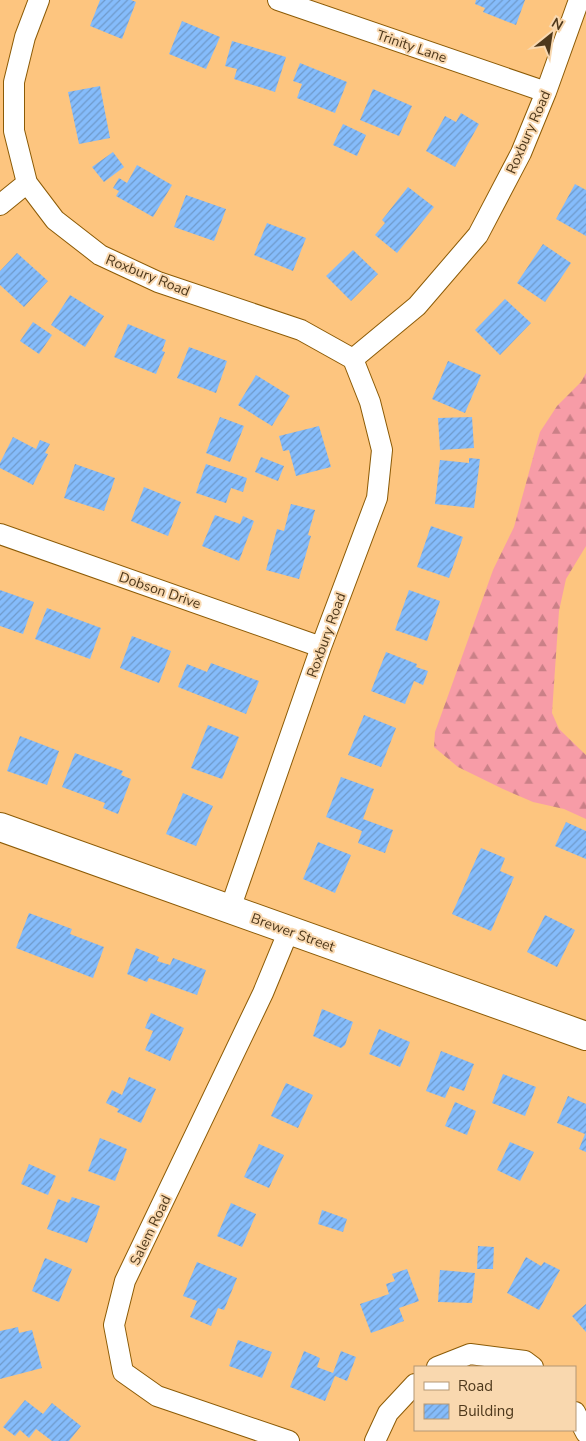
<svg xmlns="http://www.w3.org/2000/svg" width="586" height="1441" font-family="'Nunito Sans',sans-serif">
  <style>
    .forest { fill: url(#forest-firs) }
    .building { fill: url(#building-hatch) }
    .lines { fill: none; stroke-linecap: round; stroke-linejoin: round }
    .street-casing { stroke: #8c5b06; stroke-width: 22 }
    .secondary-casing { stroke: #8c5b06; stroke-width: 30 }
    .street { stroke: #fff; stroke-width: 20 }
    .secondary { stroke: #fff; stroke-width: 28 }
    .labels { text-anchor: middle; stroke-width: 4; stroke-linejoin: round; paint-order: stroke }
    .street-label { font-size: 14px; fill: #4e381b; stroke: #f9d8af }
  </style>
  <defs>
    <pattern id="forest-firs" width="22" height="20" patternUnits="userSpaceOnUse" patternTransform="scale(1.25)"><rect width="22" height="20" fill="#f79ca7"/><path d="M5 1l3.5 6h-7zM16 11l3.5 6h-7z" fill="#ca8087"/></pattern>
    <pattern id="building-hatch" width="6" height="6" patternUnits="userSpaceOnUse" patternTransform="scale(1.25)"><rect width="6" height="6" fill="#85bcfb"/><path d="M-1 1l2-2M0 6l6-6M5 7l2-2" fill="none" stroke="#6f9aca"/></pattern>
  </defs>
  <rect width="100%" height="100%" fill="#fdc57f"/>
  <path class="forest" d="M586 373V546L566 579 559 611 552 713 559 729 586 755V819L564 809 533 802 503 789 458 767 434 747 435 732 493 570 514 527 540 432 557 406 581 382Z"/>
  <path class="building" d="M100 0H131L136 2 122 39 90 26Z
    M476 0H525L516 25 483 12 485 8 475 4Z
    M182 21 220 37 206 69 169 54Z
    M232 41 286 57 275 92 234 79 237 69 225 66Z
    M300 63 347 82 335 113 297 98 302 84 293 81Z
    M100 86 110 138 79 144 68 92Z
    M373 89 412 106 399 136 360 120Z
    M461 113 479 124 455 167 426 151 445 116 456 122Z
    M343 124 366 135 357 156 333 145Z
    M113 152 124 167 104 182 92 167Z
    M137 165 172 185 153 217 116 196 119 191 113 188 119 178 127 183Z
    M575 184 586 190V236L556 219Z
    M408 187 434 207 397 253 375 235 385 223 382 220Z
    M186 195 226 209 214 241 174 227Z
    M267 223 306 238 293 271 254 255Z
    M543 244 571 263 545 302 517 283Z
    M353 250 378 274 351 301 326 276Z
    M17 253 48 281 24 307 0 285V271Z
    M70 295 104 316 85 347 51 325Z
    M505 299 531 323 500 355 475 330Z
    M33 322 52 335 39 354 20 341Z
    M128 324 166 340 162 351 165 352 156 374 114 357Z
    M189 347 227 361 216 393 177 378Z
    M448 361 481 375 465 413 432 399Z
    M256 375 290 396 272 426 238 405Z
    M220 417 244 426 230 462 206 453Z
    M472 417 474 448 440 450 438 418Z
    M319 426 331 467 296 476 289 450 283 451 279 436Z
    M13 437 36 449 40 440 50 444 45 453 48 454 33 485 0 468V463Z
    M261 457 284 466 278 481 255 472Z
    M469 458 480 459 474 508 435 504 440 460 469 463Z
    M75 464 115 478 104 511 64 498Z
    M206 464 247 478 243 492 231 488 226 503 196 493Z
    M144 487 181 502 168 536 131 521Z
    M291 504 315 510 308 535 311 536 299 579 266 570 277 529 284 531Z
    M215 515 240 524 243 516 254 521 239 561 202 546Z
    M431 526 463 537 449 578 417 567Z
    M0 590 34 602 23 634 0 626Z
    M409 590 440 601 427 641 395 630Z
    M47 608 101 628 90 659 35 639Z
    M132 636 171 651 159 683 120 668Z
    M386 652 417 664 416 667 428 671 423 685 414 681 405 704 371 691Z
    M211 663 259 681 246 714 178 687 187 664 207 672Z
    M364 715 396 728 381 767 348 755Z
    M208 725 239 737 222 779 191 768Z
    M20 736 59 751 47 785 7 771Z
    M75 753 123 771 121 775 131 779 118 814 103 808 105 803 62 787Z
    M341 777 374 789 363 819 393 830 385 853 358 843 362 831 326 817Z
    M183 793 213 806 196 846 166 834Z
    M566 822 586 831V859L555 846Z
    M318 842 351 855 335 893 303 879Z
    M481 848 505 858 500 871 514 877 491 931 452 914Z
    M29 913 72 929 70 934 104 947 93 978 16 948Z
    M545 915 575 930 557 967 527 952Z
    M136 948 159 957 157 961 170 965 173 958 206 970 197 995 149 978 147 982 127 974Z
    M322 1009 353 1022 345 1045 341 1048 313 1036Z
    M151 1013 184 1028 170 1061 145 1050 153 1031 145 1028Z
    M379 1029 410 1042 400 1067 369 1054Z
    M441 1051 474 1064 464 1091 450 1086 445 1098 426 1091Z
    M503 1074 536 1087 525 1116 492 1103Z
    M129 1077 156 1089 141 1123 117 1112 119 1109 106 1103 112 1090 122 1095Z
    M286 1083 313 1095 298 1128 271 1116Z
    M568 1096 586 1104V1152L579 1149 585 1134 557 1123Z
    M455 1102 476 1111 467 1135 445 1126Z
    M100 1138 127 1149 115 1181 88 1171Z
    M510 1142 534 1152 520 1181 497 1170Z
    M259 1144 284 1155 269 1188 244 1177Z
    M29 1164 56 1176 48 1195 21 1184Z
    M72 1197 100 1206 87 1243 47 1229 58 1199 69 1203Z
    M231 1203 256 1214 242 1247 217 1236Z
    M322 1210 347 1219 343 1232 318 1224Z
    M478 1246 494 1247 493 1269H477Z
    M526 1257 541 1266 544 1262 560 1270 539 1310 507 1293Z
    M45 1258 72 1269 59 1302 32 1291Z
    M197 1262 237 1278 224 1310 218 1308 211 1326 190 1317 197 1301 183 1296Z
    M407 1269 419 1301 399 1308 404 1321 371 1333 360 1304 389 1294 386 1284 395 1281 392 1274Z
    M440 1270 475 1273 472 1303 438 1302Z
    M586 1304V1332L572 1316Z
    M18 1327 19 1333 32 1330 42 1368 0 1379V1331Z
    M238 1340 272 1352 262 1378 229 1366Z
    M304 1351 320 1358 317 1367 333 1373 341 1351 356 1357 347 1381 335 1376 325 1401 290 1387Z
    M25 1400 43 1414 52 1403 81 1426 69 1441H52L36 1429 29 1438 20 1430 15 1436 3 1427Z"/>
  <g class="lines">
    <g class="street-casing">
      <path id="street" d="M39 0 25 37 14 82V131L27 183 55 220 100 255 158 282 301 330 353 359
        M278 0 546 92
        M0 205 27 183
        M0 534 321 647
        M230 909 321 647 377 498 382 450 370 402 353 359 417 306 478 235 521 153 546 92 579 0
        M437 1367 470 1354 525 1361 533 1367
        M575 1412 586 1433
        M289 1441 157 1396 123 1372 114 1325 125 1281 263 993 289 930
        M375 1441 388 1413 415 1384"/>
    </g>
    <g class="secondary-casing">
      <path id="secondary" d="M0 827 586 1036"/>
    </g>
    <use href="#street" class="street"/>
    <use href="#secondary" class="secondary"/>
  </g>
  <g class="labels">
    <g class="street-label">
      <text transform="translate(412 46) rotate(19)" y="5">Trinity Lane</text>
      <text transform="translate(528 132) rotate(-66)" y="5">Roxbury Road</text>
      <text transform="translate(148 275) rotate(22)" y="5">Roxbury Road</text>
      <text transform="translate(160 590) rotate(19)" y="5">Dobson Drive</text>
      <text transform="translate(326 635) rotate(-70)" y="5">Roxbury Road</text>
      <text transform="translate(293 932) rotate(20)" y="5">Brewer Street</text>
      <text transform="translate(150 1230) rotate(-64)" y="5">Salem Road</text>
    </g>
  </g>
  <rect x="414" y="1366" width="162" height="65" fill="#f9d8af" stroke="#b59874"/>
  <rect x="424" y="1382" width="25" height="8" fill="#ffffff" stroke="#b59874"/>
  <text x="458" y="1391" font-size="15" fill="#4e381b">Road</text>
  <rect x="424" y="1404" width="25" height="15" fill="url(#building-hatch)" stroke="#b59874"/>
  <text x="458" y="1416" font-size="15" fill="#4e381b">Building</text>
  <g transform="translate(551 35) rotate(30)" stroke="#f9d8af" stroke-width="4" paint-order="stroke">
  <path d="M0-4L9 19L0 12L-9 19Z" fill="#4e381b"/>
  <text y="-8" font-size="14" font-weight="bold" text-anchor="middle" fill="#4e381b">N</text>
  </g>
</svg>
